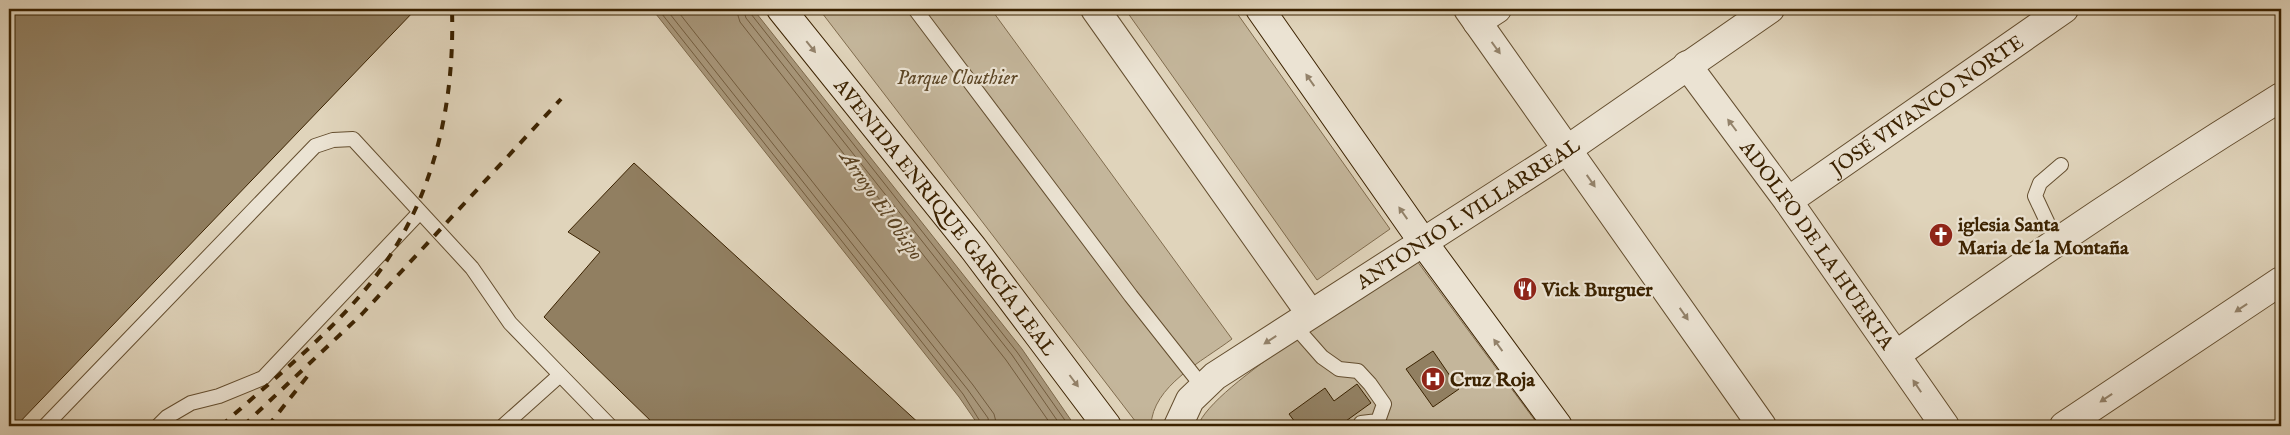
<svg xmlns="http://www.w3.org/2000/svg" width="2290" height="435" font-family="'IM FELL English',serif">
  <style>
    .green { fill: #c4b69b; stroke: #806c4e }
    .water { fill: #a8977b; stroke: #7c684a }
    .lines { fill: none; stroke-linecap: round; stroke-linejoin: round }
    .shore { stroke: #725c3e; stroke-width: 1 }
    .building { fill: #917f61; stroke: #3b2200 }
    .lane-casing { stroke: #644e2f; stroke-width: 16 }
    .street-casing { stroke: #644e2f; stroke-width: 30 }
    .secondary-casing { stroke: #3b2200; stroke-width: 30 }
    .lane { stroke: #ebe3d3; stroke-width: 14 }
    .street { stroke: #ebe3d3; stroke-width: 28 }
    .secondary { stroke: #ebe3d3; stroke-width: 28 }
    .rail { stroke: #3b2200; stroke-width: 4; stroke-dasharray: 9 9; stroke-linecap: butt }
    .oneway { fill: #93826a }
    .labels { text-anchor: middle; stroke-width: 4.5; stroke-linejoin: round; paint-order: stroke }
    .park-label { font-size: 20px; font-style: italic; fill: #5d4727; stroke: #ebe3d3 }
    .street-label { font-size: 20px; fill: #3b2200; stroke: #ebe3d3 }
    .poi-label { font-size: 20px; font-weight: bold; fill: #3b2200; stroke: #ebe3d3; text-anchor: start }
    .water-label { font-size: 21px; font-style: italic; fill: #5c4525; stroke: #ebe3d3 }
  </style>
  <rect width="100%" height="100%" fill="#e0d4bb"/>
  <filter id="stains"><feTurbulence type="fractalNoise" baseFrequency=".004" numOctaves="4"/><feColorMatrix values="0 0 0 0 .2 0 0 0 0 .09 0 0 0 0 .02 0 0 0 .5 -.17"/></filter>
  <radialGradient id="worn" r=".72"><stop offset=".6" stop-color="#630" stop-opacity="0"/><stop offset="1" stop-color="#630" stop-opacity=".3"/></radialGradient>
  <path class="green" d="M819 9H991L1232 339C1203 361 1152 386 1151 426H1139Z
    M1125 9H1234L1390 229 1317 280Z
    M1417 261 1539 426H1198C1211 385 1375 289 1417 261Z"/>
  <path class="water" d="M652 9H753L1022 349 1075 426H979L959 397Z"/>
  <g class="lines">
    <path class="shore" d="M658 9 963 394 983 426
      M666 9 968 390 988 418 989 426
      M676 9 973 385 994 414 997 426
      M736 9 740 22 1006 360 1052 426
      M743 9 746 18 1012 355 1061 426
      M749 9 751 14 1017 352 1069 426"/>
  </g>
  <path class="building" d="M9 9H416L16 426H9Z
    M634 163 922 426H656L544 317 600 252 568 232Z
    M1433 351 1459 389 1433 407 1406 369Z
    M1357 384 1371 403 1339 426H1298L1289 414 1325 388 1334 401Z"/>
  <g class="lines">
    <g class="lane-casing">
      <path id="lane" d="M915 9 1131 296 1202 386
        M2057 243 2035 196 2040 183 2061 165
        M1293 324 1322 357 1339 369 1358 371 1370 384 1384 404 1378 421 1361 423
        M45 426 315 146 333 140 353 139 472 268 510 323 610 426
        M158 426 167 417 191 403 219 396 263 378 420 212
        M503 426 560 375"/>
    </g>
    <g class="street-casing">
      <g id="street">
        <path d="M1095 9 1310 313"/>
        <path d="M1468 9 1762 426"/>
        <path d="M1477 22 1497 9"/>
        <path id="s1" d="M1687 65 1788 201 1945 426"/>
        <path id="s2" d="M1788 201 2064 9"/>
        <path d="M1896 355C2021 264 2150 178 2281 97"/>
        <path id="s3" d="M1178 426 1190 400 1215 376 1568 149 1770 9"/>
        <path d="M2064 426 2281 281"/>
      </g>
    </g>
    <g class="secondary-casing">
      <g id="secondary">
        <path id="s4" d="M781 9 973 248 1107 426"/>
        <path d="M1260 9 1423 242 1558 426"/>
      </g>
    </g>
    <use href="#lane" class="lane"/>
    <use href="#street" class="street"/>
    <use href="#secondary" class="secondary"/>
    <path class="rail" d="M221 426C271 381 326 338 369 285 432 206 455 109 452 9
      M243 426 362 314 561 99
      M268 426 310 373"/>
  </g>
  <defs><path id="oneway-solid" d="M-6-.8H1V-3.2L6.5 0L1 3.2V.8H-6Z" transform="scale(1.25)"/></defs>
  <g class="oneway">
    <use href="#oneway-solid" transform="translate(811 47) rotate(51)"/>
    <use href="#oneway-solid" transform="translate(1496 48) rotate(54)"/>
    <use href="#oneway-solid" transform="translate(1310 80) rotate(-125)"/>
    <use href="#oneway-solid" transform="translate(1732 125) rotate(-127)"/>
    <use href="#oneway-solid" transform="translate(1591 181) rotate(55)"/>
    <use href="#oneway-solid" transform="translate(1403 213) rotate(-125)"/>
    <use href="#oneway-solid" transform="translate(2241 308) rotate(146)"/>
    <use href="#oneway-solid" transform="translate(1684 314) rotate(55)"/>
    <use href="#oneway-solid" transform="translate(1270 340) rotate(147)"/>
    <use href="#oneway-solid" transform="translate(1498 345) rotate(-126)"/>
    <use href="#oneway-solid" transform="translate(1074 381) rotate(53)"/>
    <use href="#oneway-solid" transform="translate(1917 386) rotate(-124)"/>
    <use href="#oneway-solid" transform="translate(2106 398) rotate(146)"/>
  </g>
  <defs>
    <g id="church-disc" transform="scale(1.25)"><circle r="9.5" fill="#8f2418" stroke="#ebe3d3"/><path d="M-1.2-6h2.4v3.5h3.3v2.4h-3.3V6h-2.4V-.1h-3.3v-2.4h3.3Z" fill="#fff"/></g>
    <g id="restaurant-disc" transform="scale(1.25)"><circle r="9.5" fill="#8f2418" stroke="#ebe3d3"/><path d="M-5-6h1v4h1v-4h1v4h1v-4h1v5L-1.5 .5V6h-2V.5L-5-1ZM5-6V6H3V1.5H1.5Q1.5-4 5-6Z" fill="#fff"/></g>
    <g id="hospital-disc" transform="scale(1.25)"><circle r="9.5" fill="#8f2418" stroke="#ebe3d3"/><path d="M-5-5h3v3.5h4V-5h3V5h-3V1.5h-4V5h-3Z" fill="#fff"/></g>
  </defs>
  <g fill-rule="evenodd">
    <use href="#church-disc" x="1941" y="235"/>
    <use href="#restaurant-disc" x="1525" y="289"/>
    <use href="#hospital-disc" x="1433" y="379"/>
  </g>
  <g class="labels">
    <g class="park-label">
      <text x="957" y="84">Parque Clouthier</text>
    </g>
    <g class="street-label">
      <text dy="7" stroke="none"><textPath href="#s2" startOffset="169">JOSÉ VIVANCO NORTE</textPath></text>
      <text dy="7" stroke="none"><textPath href="#s3" startOffset="364">ANTONIO I. VILLARREAL</textPath></text>
      <text dy="7" stroke="none"><textPath href="#s4" startOffset="265">AVENIDA ENRIQUE GARCÍA LEAL</textPath></text>
      <text dy="7" stroke="none"><textPath href="#s1" startOffset="222">ADOLFO DE LA HUERTA</textPath></text>
    </g>
    <g class="poi-label">
      <text x="1958" y="231">iglesia Santa<tspan x="1958" dy="23">Maria de la Montaña</tspan></text>
      <text x="1542" y="296">Vick Burguer</text>
      <text x="1450" y="386">Cruz Roja</text>
    </g>
    <g class="water-label">
      <text transform="translate(882 205) rotate(55)" y="7">Arroyo El Obispo</text>
    </g>
  </g>
  <rect width="2290" height="435" fill="none" stroke="#e0d4bb" stroke-width="30"/>
  <rect x="10" y="10" width="2270" height="415" fill="none" stroke="#3b2200" stroke-width="2.5"/>
  <rect x="15" y="15" width="2260" height="405" fill="none" stroke="#3b2200"/>
  <rect width="100%" height="100%" filter="url(#stains)"/>
  <rect width="100%" height="100%" fill="url(#worn)"/>
</svg>
